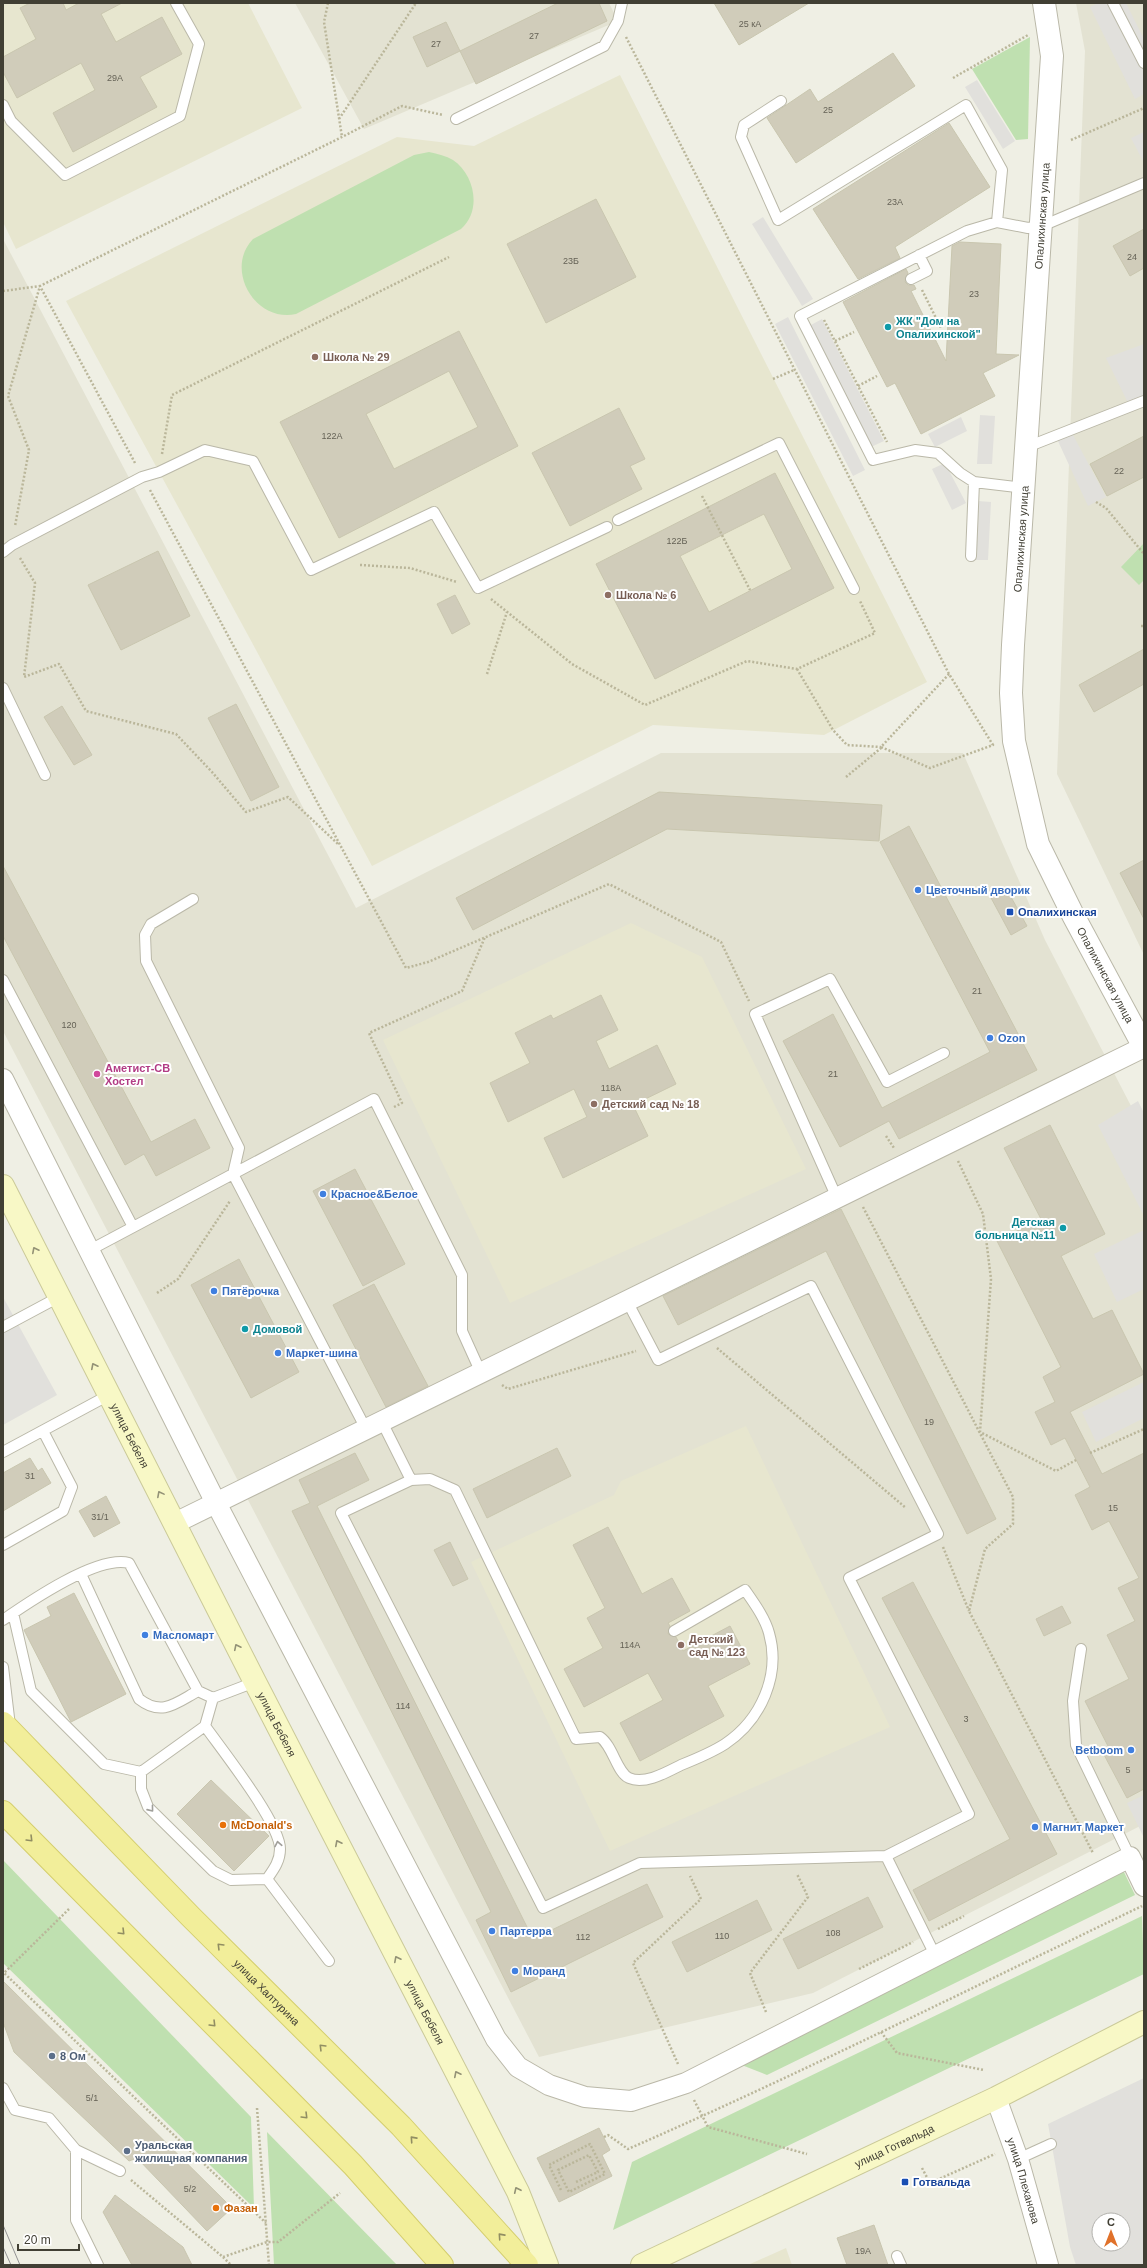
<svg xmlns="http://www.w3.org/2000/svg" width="1147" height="2268" font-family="Helvetica,sans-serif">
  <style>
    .residential { fill: #e3e2d2 }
    .education { fill: #e7e6cf }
    .green { fill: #bfe0b0 }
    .parking { fill: #e1e0dc; fill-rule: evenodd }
    .building { fill: #d0ccba; stroke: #c9c6af; fill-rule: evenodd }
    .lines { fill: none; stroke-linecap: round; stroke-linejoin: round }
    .service-casing { stroke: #bab8a8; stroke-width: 12 }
    .minor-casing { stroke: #bab8a8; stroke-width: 22 }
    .tertiary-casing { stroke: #bab8a8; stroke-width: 24 }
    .secondary-casing { stroke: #cac998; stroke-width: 24 }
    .primary-casing { stroke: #d4ce6d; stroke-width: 24 }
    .path { stroke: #bab69a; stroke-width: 2.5; stroke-dasharray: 2 2; stroke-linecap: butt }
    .service { stroke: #fff; stroke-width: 10 }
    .minor { stroke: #fff; stroke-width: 20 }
    .tertiary { stroke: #fff; stroke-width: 22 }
    .secondary { stroke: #f8f8c6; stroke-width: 22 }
    .primary { stroke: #f2ee9a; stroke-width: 22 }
    .tram { stroke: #939393; stroke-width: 1 }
    .oneway { stroke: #939276 }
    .oneway2 { stroke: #a09f9a }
    .oneway3 { stroke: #918e62 }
    .culture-dot { fill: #0f9aa8; stroke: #fff; stroke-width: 1.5 }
    .education-dot { fill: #8d6e63; stroke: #fff; stroke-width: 1.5 }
    .shop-dot { fill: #3f7fe0; stroke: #fff; stroke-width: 1.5 }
    .transit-dot { fill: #1a4fb4; stroke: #fff; stroke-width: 1.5 }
    .hotel-dot { fill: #d1479c; stroke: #fff; stroke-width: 1.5 }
    .food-dot { fill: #e8710a; stroke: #fff; stroke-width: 1.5 }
    .service-dot { fill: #5c6f8a; stroke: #fff; stroke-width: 1.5 }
    .labels { text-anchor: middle; stroke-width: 4; stroke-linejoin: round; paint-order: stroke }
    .number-label { font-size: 9px; fill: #656256 }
    .street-label { font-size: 11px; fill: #413f34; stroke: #fff }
    .culture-label { font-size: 11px; font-weight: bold; fill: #0d838f; stroke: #fff; text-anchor: start }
    .education-label { font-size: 11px; font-weight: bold; fill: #785e54; stroke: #fff; text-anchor: start }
    .shop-label { font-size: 11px; font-weight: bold; fill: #366cbe; stroke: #fff; text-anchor: start }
    .transit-label { font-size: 11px; font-weight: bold; fill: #164399; stroke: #fff; text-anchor: start }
    .hotel-label { font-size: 11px; font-weight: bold; fill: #b23c85; stroke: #fff; text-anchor: start }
    .food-label { font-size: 11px; font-weight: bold; fill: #c56008; stroke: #fff; text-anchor: start }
    .service-label { font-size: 11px; font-weight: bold; fill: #4e5e75; stroke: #fff; text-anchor: start }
  </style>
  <rect width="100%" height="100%" fill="#efefe4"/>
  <path class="residential" d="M295 3H609L618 21 364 129Z
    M1076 3H1144V955L1057 774 1085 51Z
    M3 239 356 908 661 753H963L1045 940 1144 1131V1824L813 1993 539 2057 3 1031Z"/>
  <path class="education" d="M3 3H248L302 108 16 249 3 222Z
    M620 75 927 682 824 735 653 725 372 866 249 637 66 301 397 137 474 146Z
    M631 923 702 957 806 1169 510 1303 383 1040Z
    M746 1426 890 1727 610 1851 471 1562 614 1495 621 1481Z
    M786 2248 792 2265H748Z"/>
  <path class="green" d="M1030 37 1028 139 1016 140 972 69Z
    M429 152C438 154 446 156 453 160 475 175 482 211 461 229L296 314C255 323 224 269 253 239L414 155Z
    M1144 543V580L1139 585 1121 567Z
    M3 1860 251 2117 254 2208 3 1963Z
    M1123 1870 1135 1895 767 2075 734 2062Z
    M1142 1916 1144 1974 613 2230 632 2162Z
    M267 2132 397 2265H274Z"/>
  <path class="parking" d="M1098 3H1126L1144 39V94L1135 99 1090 7Z
    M977 80 1015 141 1003 149 965 87Z
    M1144 132V163L1131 138Z
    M763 217 813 299 802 306 752 224Z
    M788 317 865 470 853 476 775 324Z
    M822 319 884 441 871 447 809 326Z
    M1144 344V403L1131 409 1106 358Z
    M980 415 995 416 992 464H977Z
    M961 417 967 431 935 447 928 434Z
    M1072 433 1106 497 1088 506 1057 439Z
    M945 463 966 503 952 510 932 469Z
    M978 501 991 502 988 560H975Z
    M1138 1101 1144 1113V1216L1098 1125Z
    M1144 1230V1289L1117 1302 1094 1254Z
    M3 1297 57 1395 3 1425Z
    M1144 1382V1418L1096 1442 1082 1412Z
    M1144 1795V1838L1127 1803Z
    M1144 2078V2265H1076L1070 2247 1048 2124ZM1099 2220H1123V2244H1099Z"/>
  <path class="building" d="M30 3H63L66 10 79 3H122L101 14 116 42 162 17 182 54 140 77 157 107 73 152 53 113 95 90 81 63 17 98 3 72V57L36 39 20 8Z
    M558 3H599L607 21 476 84 460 51Z
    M714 3H809L739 45Z
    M446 22 460 51 427 67 413 37Z
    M893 53 915 86 796 163 767 118 810 89 818 102Z
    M949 123 990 187 895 247 900 258 858 279 813 209Z
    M596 199 636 277 546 323 507 244Z
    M1144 229V268L1130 276 1113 246Z
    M960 242 1001 244 996 354 1019 355 983 373 995 396 921 434 895 383 887 387 843 302 906 269 908 273 905 282 908 285H914L916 289 911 291 946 361 952 246Z
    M459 331 518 446 339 538 280 422ZM449 371 478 427 394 469 366 414Z
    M619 408 645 459 630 466 642 489 570 526 532 453Z
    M1144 436V477L1107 496 1090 464Z
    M775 473 834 588 655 679 596 564ZM764 514 792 569 709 612 680 556Z
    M158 551 190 616 121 650 88 585Z
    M455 595 470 624 452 634 437 604Z
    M1144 649V684L1094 712 1079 685Z
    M236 704 279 787 251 801 208 718Z
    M62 706 92 755 74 765 44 717Z
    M659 792 882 805 879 841 667 829 473 930 456 898Z
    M909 826 1037 1070 899 1139 889 1121 840 1147 783 1041 833 1014 882 1108 990 1052 880 842Z
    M1144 860V919L1120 873Z
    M3 866 151 1142 195 1119 210 1148 156 1176 144 1154 125 1165 3 936Z
    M1006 888 1027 926 1011 935 990 896Z
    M601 995 618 1030 596 1041 609 1069 657 1045 676 1084 633 1105 648 1136 563 1178 544 1138 587 1117 574 1089 508 1122 490 1083 530 1063 515 1033 551 1015 553 1019Z
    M1050 1125 1105 1234 1061 1256 1093 1319 1112 1310 1144 1374 1070 1412 1102 1474 1144 1453V1789L1127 1798 1102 1751 1109 1748 1085 1701 1129 1679 1107 1635 1135 1621 1118 1588 1139 1578 1109 1521 1092 1530 1075 1495 1090 1487 1065 1438 1051 1445 1035 1412 1055 1402 1043 1377 1061 1367 997 1241 1041 1219 1004 1148Z
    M355 1169 405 1264 363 1286 313 1191Z
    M841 1209 996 1519 967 1534 826 1251 678 1325 663 1296Z
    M239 1259 299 1372 251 1398 191 1285Z
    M374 1284 428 1386 386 1407 333 1305Z
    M557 1448 571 1476 487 1518 473 1489Z
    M355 1453 369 1480 317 1506 533 1939 647 1884 663 1917 511 1992 476 1920 491 1912 292 1511 310 1503 299 1480Z
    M30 1458 38 1471 42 1468 51 1483 3 1511V1473Z
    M106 1496 120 1523 94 1537 79 1511Z
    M608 1527 642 1594 672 1578 690 1611 668 1623 670 1626 668 1634 676 1637 683 1651 730 1626 750 1664 708 1686 724 1716 640 1761 620 1723 663 1700 648 1673 584 1707 564 1669 603 1648 587 1618 605 1608 573 1545Z
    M450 1542 468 1579 453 1586 434 1550Z
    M913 1582 1057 1854 929 1921 913 1890 1010 1839 882 1598Z
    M74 1593 126 1694 71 1722 24 1630 51 1616 47 1607Z
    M1062 1606 1071 1623 1044 1636 1036 1619Z
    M211 1780 269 1836 234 1871 177 1814Z
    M868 1897 883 1927 798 1969 783 1939Z
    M757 1900 772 1930 687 1972 672 1942Z
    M3 1981 232 2208 207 2231 137 2158 129 2161 14 2052 3 2022Z
    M599 2128 610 2150 602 2155 612 2176 559 2202 537 2158Z
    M115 2195 183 2247 192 2265H132L103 2212Z
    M874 2225 888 2265H847L837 2238Z"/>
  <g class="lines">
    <g class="service-casing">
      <path id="service" d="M1113 3 1144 63
        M781 101 744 125 741 137 778 220 966 105 1002 170 997 222
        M3 105 11 121 65 175 180 116 199 44 176 3
        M456 119 604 46 618 21 622 3
        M911 279 927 271 919 255
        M1027 447 1144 401
        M1025 488 974 482 960 473 938 453 915 450 873 460 800 316 967 231 997 222 1028 228 1042 226 1144 183
        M618 520 779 443 854 589
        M3 552 12 545 142 477 159 472 205 450 253 461 311 570 434 512 478 588 607 527
        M971 556 974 482
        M3 688 45 775
        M193 899 151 924 145 935 146 961 239 1148 233 1174 366 1429
        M3 980 133 1227
        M837 1198 755 1014 830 979 887 1082 944 1053
        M90 1250 374 1099 462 1275V1331L481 1373
        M627 1301 658 1360 811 1286 938 1534 849 1578 969 1814 886 1856
        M3 1327 59 1297
        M382 1422 411 1480 341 1513 543 1908 640 1863 886 1856 936 1957
        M3 1452 109 1395
        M411 1480 430 1479 455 1490 576 1739 600 1737C613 1746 617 1773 629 1778 645 1785 667 1772 681 1765 696 1759 711 1753 725 1744 761 1720 781 1675 769 1633 765 1618 754 1603 745 1590L674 1631
        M3 1545 63 1511 72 1487 43 1431
        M81 1574 139 1699C162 1717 176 1703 198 1691
        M13 1613 31 1691 104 1764 141 1772 205 1726 213 1698
        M3 1620C29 1602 97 1555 129 1563L198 1691 213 1698 255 1682
        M1081 1649 1073 1701 1076 1745 1130 1857
        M3 1667 10 1726
        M205 1726C222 1750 280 1823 280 1849 280 1861 274 1869 267 1879
        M141 1772V1789L148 1807 213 1871 231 1880 267 1879
        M267 1879 329 1961
        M3 2088 15 2110 49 2118 76 2150V2220L98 2265
        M76 2150 120 2171
        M1018 2159 1051 2144
        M897 2256 901 2265"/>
    </g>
    <g class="minor-casing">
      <g id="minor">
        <path d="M3 1079 216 1503 496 2039 518 2067 549 2085 585 2097 631 2101 686 2083 1130 1857 1144 1886"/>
        <path d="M175 1523 1144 1047"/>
        <path id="s1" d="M996 2098 1018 2159 1048 2265"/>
      </g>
    </g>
    <g class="tertiary-casing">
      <g id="tertiary">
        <path id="s2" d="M1044 3 1052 56 1013 645 1011 693 1014 741 1038 844 1073 915 1144 1047"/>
      </g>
    </g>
    <g class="secondary-casing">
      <g id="secondary">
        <path id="s3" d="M3 1186 255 1682 518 2192 547 2265"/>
        <path id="s4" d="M642 2265 996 2098 1144 2022"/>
      </g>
    </g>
    <g class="primary-casing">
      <g id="primary">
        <path id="s5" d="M3 1723 191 1917 401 2126 527 2265"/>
        <path d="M3 1812 353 2165 442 2265"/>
      </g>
    </g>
    <path class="path" d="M328 3 324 22 342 137
      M626 37 949 674 993 745 930 768 881 747 949 674
      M953 78 1028 35
      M339 119 416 3
      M1071 140 1144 108
      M922 290 941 328
      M3 291 40 286 8 396 29 450 15 526
      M824 320 887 442
      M835 341 854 332
      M773 379 794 370
      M858 386 877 376
      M162 454 172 395 449 257
      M135 463 40 286 342 137 402 106 443 115
      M150 490 406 968 428 962 609 884 721 942 749 1001
      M702 496 750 590
      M1096 502 1106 508 1144 554
      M20 558 35 583 24 677 59 664 86 711 176 734 212 772 246 812 288 797 338 844
      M360 565 410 568 457 582
      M491 599 572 664 645 705 747 661 797 669 875 633 860 601
      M1141 626H1144
      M797 669 833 730 847 745 881 747
      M487 674 507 612
      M846 777 881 748
      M394 1107 402 1103 369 1033 462 991 485 937
      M886 1136 894 1148
      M958 1161 983 1214 991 1279 980 1432 1056 1471 1076 1460
      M863 1207 1013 1497V1524L985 1549 969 1611 1093 1853
      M157 1293 178 1279 230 1201
      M717 1348 906 1508
      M502 1385 508 1389 636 1351
      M1090 1453 1144 1429
      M943 1547 969 1611
      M69 1909 4 1973 266 2223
      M938 1929 964 1916
      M859 1969 913 1942
      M766 2012 750 1973 808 1897 797 1874
      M881 2032 897 2053 984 2070
      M678 2064 633 1963 701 1899 690 1876
      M694 2100 708 2127 807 2154
      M257 2108 269 2265
      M604 2137 608 2135 628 2149C802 2073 971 1988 1142 1906
      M922 2168 930 2183 995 2154
      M131 2180 223 2257 267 2242H278L340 2193
      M561 2190 549 2165 590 2144 605 2174 569 2192 558 2170 589 2155 598 2172 576 2182
      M223 2257 231 2265"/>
    <use href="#service" class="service"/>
    <use href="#minor" class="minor"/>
    <use href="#tertiary" class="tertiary"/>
    <use href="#secondary" class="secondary"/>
    <use href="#primary" class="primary"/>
    <path class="tram" d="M3 2225 20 2265
      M3 2247 11 2265"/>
  </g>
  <defs><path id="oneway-chevron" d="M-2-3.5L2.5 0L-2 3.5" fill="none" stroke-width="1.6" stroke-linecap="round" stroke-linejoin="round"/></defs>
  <g class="oneway">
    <use href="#oneway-chevron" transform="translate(35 1250) rotate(-117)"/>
    <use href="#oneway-chevron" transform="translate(94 1366) rotate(-117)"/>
    <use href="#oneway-chevron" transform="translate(160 1494) rotate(-118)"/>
    <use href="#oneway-chevron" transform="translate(237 1647) rotate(-116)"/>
    <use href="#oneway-chevron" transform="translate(338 1843) rotate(-117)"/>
    <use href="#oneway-chevron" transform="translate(397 1959) rotate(-117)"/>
    <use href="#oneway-chevron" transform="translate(457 2074) rotate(-117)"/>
    <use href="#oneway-chevron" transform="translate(517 2190) rotate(-115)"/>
  </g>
  <g class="oneway2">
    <use href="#oneway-chevron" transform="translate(151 1809) rotate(51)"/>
    <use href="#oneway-chevron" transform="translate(278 1844) rotate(-101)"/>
  </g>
  <g class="oneway3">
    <use href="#oneway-chevron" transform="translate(30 1839) rotate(45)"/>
    <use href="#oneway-chevron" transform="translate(122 1932) rotate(45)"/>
    <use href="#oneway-chevron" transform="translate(220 1946) rotate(-135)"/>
    <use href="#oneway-chevron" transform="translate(213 2024) rotate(45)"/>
    <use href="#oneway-chevron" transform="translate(322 2047) rotate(-135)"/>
    <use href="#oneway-chevron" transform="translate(305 2116) rotate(45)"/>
    <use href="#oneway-chevron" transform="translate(413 2139) rotate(-132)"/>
    <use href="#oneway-chevron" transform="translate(501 2236) rotate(-132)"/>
  </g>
  <g class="culture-dot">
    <circle cx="888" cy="327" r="4"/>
    <circle cx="1063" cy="1228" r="4"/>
    <circle cx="245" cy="1329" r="4"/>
  </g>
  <g class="education-dot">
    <circle cx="315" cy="357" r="4"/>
    <circle cx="608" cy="595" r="4"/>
    <circle cx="594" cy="1104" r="4"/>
    <circle cx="681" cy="1645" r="4"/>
  </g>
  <g class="shop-dot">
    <circle cx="918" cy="890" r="4"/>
    <circle cx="990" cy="1038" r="4"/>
    <circle cx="323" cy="1194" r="4"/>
    <circle cx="214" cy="1291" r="4"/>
    <circle cx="278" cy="1353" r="4"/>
    <circle cx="145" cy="1635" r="4"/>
    <circle cx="1131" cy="1750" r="4"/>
    <circle cx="1035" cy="1827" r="4"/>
    <circle cx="492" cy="1931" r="4"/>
    <circle cx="515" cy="1971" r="4"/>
  </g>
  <g class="transit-dot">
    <rect x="1006" y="908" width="8" height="8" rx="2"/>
    <rect x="901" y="2178" width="8" height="8" rx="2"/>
  </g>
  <circle class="hotel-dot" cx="97" cy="1074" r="4"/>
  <g class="food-dot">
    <circle cx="223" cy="1825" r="4"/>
    <circle cx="216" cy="2208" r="4"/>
  </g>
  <g class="service-dot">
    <circle cx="52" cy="2056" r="4"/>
    <circle cx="127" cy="2151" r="4"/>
  </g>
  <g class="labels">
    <g class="number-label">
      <text x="750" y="27">25 кА</text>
      <text x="534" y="39">27</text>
      <text x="436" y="47">27</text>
      <text x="115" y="81">29А</text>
      <text x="828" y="113">25</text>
      <text x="895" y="205">23А</text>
      <text x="1132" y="260">24</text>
      <text x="571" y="264">23Б</text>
      <text x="974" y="297">23</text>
      <text x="332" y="439">122А</text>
      <text x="1119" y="474">22</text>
      <text x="677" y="544">122Б</text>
      <text x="977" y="994">21</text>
      <text x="69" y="1028">120</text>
      <text x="833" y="1077">21</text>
      <text x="611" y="1091">118А</text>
      <text x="929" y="1425">19</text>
      <text x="30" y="1479">31</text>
      <text x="1113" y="1511">15</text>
      <text x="100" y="1520">31/1</text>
      <text x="630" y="1648">114А</text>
      <text x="403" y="1709">114</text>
      <text x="966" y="1722">3</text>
      <text x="1128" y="1773">5</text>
      <text x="833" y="1936">108</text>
      <text x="722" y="1939">110</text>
      <text x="583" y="1940">112</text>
      <text x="92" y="2101">5/1</text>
      <text x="190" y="2192">5/2</text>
      <text x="863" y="2254">19А</text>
    </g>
    <g class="street-label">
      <text transform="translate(1042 216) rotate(-86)" y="4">Опалихинская улица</text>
      <text transform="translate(1021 539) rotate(-86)" y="4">Опалихинская улица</text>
      <text dy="4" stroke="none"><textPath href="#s2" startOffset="993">Опалихинская улица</textPath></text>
      <text dy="4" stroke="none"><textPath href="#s3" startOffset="280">улица Бебеля</textPath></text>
      <text dy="4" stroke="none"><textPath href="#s3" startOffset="604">улица Бебеля</textPath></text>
      <text dy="4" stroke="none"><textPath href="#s5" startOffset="377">улица Халтурина</textPath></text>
      <text dy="4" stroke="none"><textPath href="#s3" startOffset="928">улица Бебеля</textPath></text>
      <text dy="4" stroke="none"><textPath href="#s4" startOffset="279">улица Готвальда</textPath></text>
      <text dy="4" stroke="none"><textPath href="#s1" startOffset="87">улица Плеханова</textPath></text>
    </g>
    <g class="culture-label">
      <text x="896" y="325">ЖК "Дом на<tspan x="896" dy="13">Опалихинской"</tspan></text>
      <text x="1055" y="1226" text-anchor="end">Детская<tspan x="1055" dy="13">больница №11</tspan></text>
      <text x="253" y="1333">Домовой</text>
    </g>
    <g class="education-label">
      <text x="323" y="361">Школа № 29</text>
      <text x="616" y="599">Школа № 6</text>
      <text x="602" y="1108">Детский сад № 18</text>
      <text x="689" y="1643">Детский<tspan x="689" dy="13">сад № 123</tspan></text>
    </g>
    <g class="shop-label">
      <text x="926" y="894">Цветочный дворик</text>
      <text x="998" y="1042">Ozon</text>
      <text x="331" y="1198">Красное&amp;Белое</text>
      <text x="222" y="1295">Пятёрочка</text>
      <text x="286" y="1357">Маркет-шина</text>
      <text x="153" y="1639">Масломарт</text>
      <text x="1123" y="1754" text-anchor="end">Betboom</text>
      <text x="1043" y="1831">Магнит Маркет</text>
      <text x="500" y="1935">Партерра</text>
      <text x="523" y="1975">Моранд</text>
    </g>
    <g class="transit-label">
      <text x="1018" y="916">Опалихинская</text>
      <text x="913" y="2186">Готвальда</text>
    </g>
    <g class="hotel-label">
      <text x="105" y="1072">Аметист-СВ<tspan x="105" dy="13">Хостел</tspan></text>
    </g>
    <g class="food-label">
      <text x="231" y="1829">McDonald's</text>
      <text x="224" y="2212">Фазан</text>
    </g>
    <g class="service-label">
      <text x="60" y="2060">8 Ом</text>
      <text x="135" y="2149">Уральская<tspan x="135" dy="13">жилищная компания</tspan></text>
    </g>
  </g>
  <rect width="1147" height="2268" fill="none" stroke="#413f34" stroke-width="8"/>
  <g transform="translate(1111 2232)"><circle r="19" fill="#ffffff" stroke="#b3b2ae"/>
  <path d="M0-3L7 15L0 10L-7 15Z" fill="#e0712a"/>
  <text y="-6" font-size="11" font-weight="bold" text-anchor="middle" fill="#413f34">С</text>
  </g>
  <path d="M18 2244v6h61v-6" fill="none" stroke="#413f34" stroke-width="2"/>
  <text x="24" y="2244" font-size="12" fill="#413f34" stroke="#ffffff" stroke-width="3" paint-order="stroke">20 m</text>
</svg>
